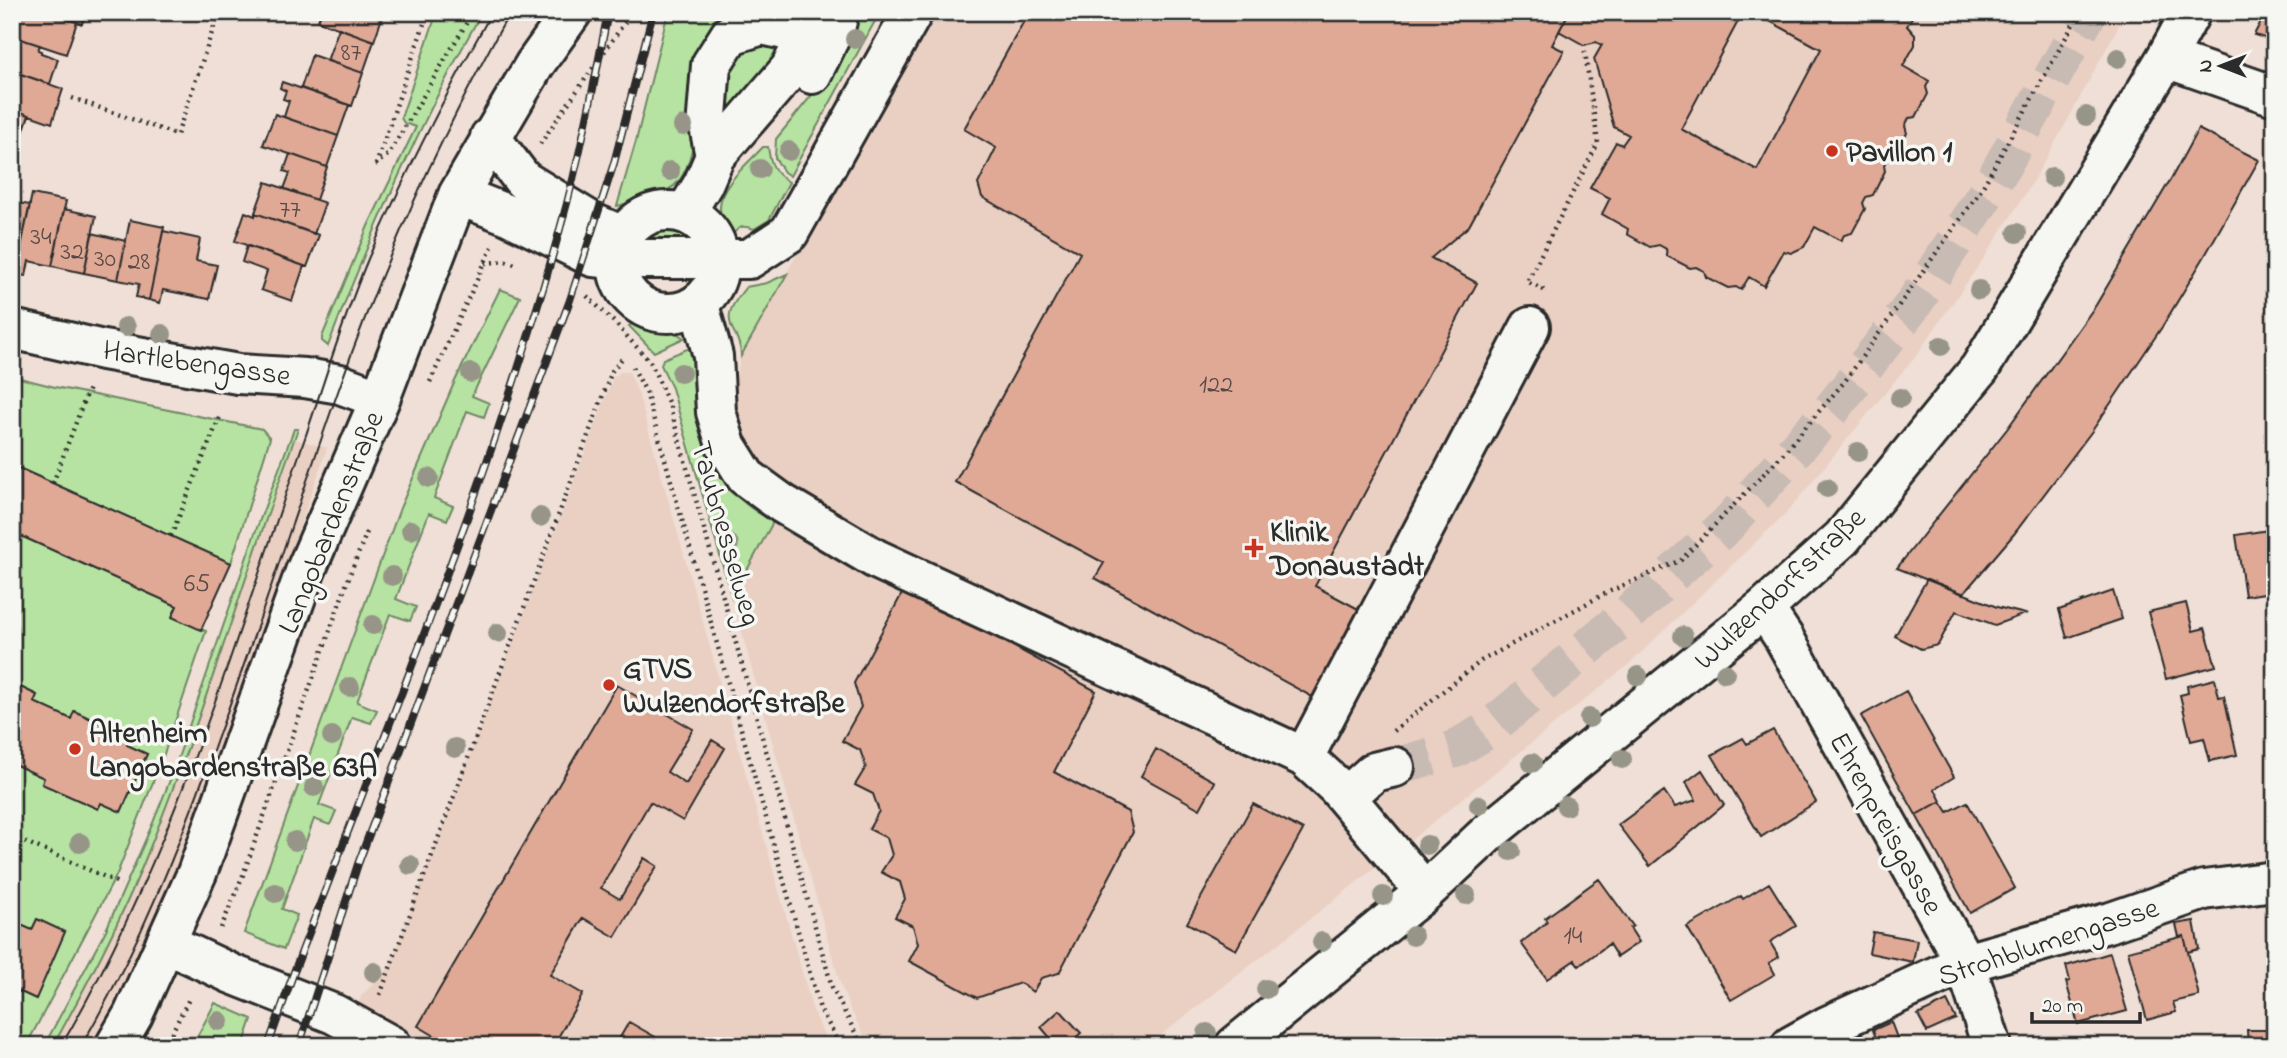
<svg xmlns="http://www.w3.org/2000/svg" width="2287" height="1058" font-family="'Indie Flower',sans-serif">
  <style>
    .built { fill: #eacfc3 }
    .green { fill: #b6e3a1; stroke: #708766; stroke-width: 2 }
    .building { fill: #dfa996; stroke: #2b2b2b; stroke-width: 2 }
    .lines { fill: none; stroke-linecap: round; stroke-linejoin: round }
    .minor-tunnel { stroke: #c8bbb4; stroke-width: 38; stroke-dasharray: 38 19; stroke-linecap: butt }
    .minor-casing { stroke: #2b2b2b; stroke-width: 44 }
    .path { stroke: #2b2b2b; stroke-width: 4.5; stroke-dasharray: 2 5; stroke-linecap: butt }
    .minor { stroke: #f6f6f2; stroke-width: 38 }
    .tram { stroke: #2b2b2b; stroke-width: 2 }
    .rail-casing { stroke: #2b2b2b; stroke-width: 8 }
    .rail { stroke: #f6f6f2; stroke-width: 5; stroke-dasharray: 16; stroke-linecap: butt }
    .tree { fill: #969588 }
    .poi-dot { fill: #c8321e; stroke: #f6f6f2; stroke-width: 2.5 }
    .labels { text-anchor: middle; stroke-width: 7; stroke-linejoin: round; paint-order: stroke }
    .number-label { font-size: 26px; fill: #584a46 }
    .poi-label { font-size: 30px; font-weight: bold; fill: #2b2b2b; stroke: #f6f6f2; text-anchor: start }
    .street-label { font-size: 30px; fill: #2b2b2b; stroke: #f6f6f2 }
  </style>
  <rect width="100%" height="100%" fill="#efdfd6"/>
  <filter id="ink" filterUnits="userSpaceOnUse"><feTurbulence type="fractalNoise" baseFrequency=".0143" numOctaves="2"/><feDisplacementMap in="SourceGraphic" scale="14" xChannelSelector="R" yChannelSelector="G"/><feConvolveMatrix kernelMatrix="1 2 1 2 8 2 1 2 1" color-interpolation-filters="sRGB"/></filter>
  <g filter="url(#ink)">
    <path class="built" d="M930 12H2126L2065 125 2029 188 1986 255 1917 354 1789 510 1628 665 1416 836 1147 1046H870L849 1007 838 976 732 598 792 486 777 478 759 463 745 442 734 413 735 382 741 356Z
      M620 372H629L638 393 813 1011 829 1046H346L361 996 389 968 613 378Z
      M295 439 327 448 203 806 154 922 91 1046H53L103 953 146 858 207 692Z"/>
    <path class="green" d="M437 12H482C422 119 371 232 328 346L322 341V337L368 226 416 127 404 123 401 118Z
      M668 12H801L746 17 694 140C691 157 684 186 664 191 657 193 649 192 642 195 633 199 627 205 617 206L636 141Z
      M852 12H880L790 176 784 172 775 158 776 139 816 90Z
      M740 43 780 44 783 59 716 124 714 88Z
      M763 147H768C770 163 774 173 789 182L769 220 754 229C745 226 740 225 734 233 697 203 742 170 763 147Z
      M664 224C681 225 690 230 701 243L632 246C640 232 649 228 664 224Z
      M787 274 741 356C741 348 739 342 735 334 723 314 733 304 746 287L767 283Z
      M500 289 520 297 472 396 489 403 484 417 467 411 434 498 453 506 447 520 429 513 396 599 416 607 410 621 390 614 357 702 377 710 371 723 352 717 319 805 336 811 330 825 314 819 282 909 297 915 284 949 244 933 400 508 455 381Z
      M632 324 670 329 684 338 654 352 629 326Z
      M692 347C701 364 693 386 695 406 698 442 717 481 746 504 754 511 764 516 773 522L732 598 672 388 661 365 663 359Z
      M12 376 55 387 262 429 270 438 231 563 12 465Z
      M294 429H298C246 570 204 715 147 855 121 921 87 984 53 1046H44L106 930 152 825 174 770 255 533Z
      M12 532 177 606 173 617 206 631 164 754 117 874 26 1046H12V988L35 999 37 919 32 930 12 921V763L44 778 42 784 98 809 101 803 121 812 147 754 127 745 130 737 75 711 71 719 34 702 37 695 12 683Z
      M215 1003 252 1019 243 1046H192Z"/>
    <path class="building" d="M16 12H48L77 22 66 54 12 36V22Z
      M48 12H86L82 24Z
      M321 12 344 13 384 12 374 41 318 21Z
      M1029 12H1059L1072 19 1075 12H1569L1552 45 1564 51 1469 226 1431 258 1477 283 1315 586 1364 612 1316 699 1095 578 1104 563 955 482 1080 253 982 197 978 184 996 148 964 129Z
      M1569 12H1743L1681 129 1757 170 1821 49 1753 12H1915L1907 26 1915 35V45L1903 66 1929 81 1926 87 1928 94 1916 117 1909 118 1905 126 1907 133 1894 156 1887 158 1884 165 1885 171 1873 195 1866 197 1863 203 1865 209 1852 233 1844 235 1841 241 1815 227 1804 247 1791 253 1784 251 1764 286 1749 277 1741 290 1736 287 1728 288 1706 277 1704 271 1696 267 1690 268 1667 256 1666 249 1659 245 1650 247 1627 234 1628 229 1602 214 1610 198 1590 188 1616 142 1622 145 1629 135 1614 127 1594 59 1602 45 1596 42 1584 45 1559 31Z
      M2266 12H2275V41L2254 35Z
      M339 28 374 41 363 73 327 61Z
      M12 36 40 45 38 50 41 51V53L58 59 50 84 12 71Z
      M312 55 363 73 352 106 301 88Z
      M12 71 63 89 52 123 12 109Z
      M282 82 349 105 338 136 284 117 289 101 283 99 286 91 280 88Z
      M12 109 29 115 18 147 12 145Z
      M275 114 338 136 327 167 263 145Z
      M2198 129 2259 160 2203 259 2162 327 2092 431 2014 534 1963 594 1897 568 2007 429 2096 305 2172 177Z
      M290 154 327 167 316 200 284 189 290 173 284 171Z
      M266 182 325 203 314 234 255 213Z
      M32 194 66 201 52 266 29 261 26 276 15 274Z
      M12 202 30 205 15 274H12Z
      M64 209 96 216 84 273 52 266Z
      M245 212 255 216V213L319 235 307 267 235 241Z
      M130 220 164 227 149 300 136 297 139 284 118 280Z
      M163 231 200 239 196 261 217 265 209 299 163 290 160 303 149 300Z
      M92 233 126 241 118 280 84 273Z
      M247 246 304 266 292 301 261 290 267 271 242 262Z
      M12 465 231 563 201 630 172 617 177 606 12 532Z
      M2275 529V616L2271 592 2245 596 2236 535Z
      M1927 579 1997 607 2025 614 1995 625 1956 611 1938 645 1921 649 1895 636Z
      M905 588 1096 691 1054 772 1128 812 1133 832 1059 973 1041 978 1033 992 1020 983 977 998 909 961 918 944 913 926 895 917 905 899 900 882 881 872 892 855 887 838 869 829 879 811 873 794 855 785 866 767 860 750 842 741 861 707 854 683Z
      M2113 591 2122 619 2067 638 2059 610Z
      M2186 603 2193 631 2205 628 2216 666 2166 679 2148 612Z
      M2215 679 2219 697 2224 696 2237 755 2210 761 2204 738 2191 741 2180 695 2188 693 2187 686Z
      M12 683 37 695 34 702 71 719 74 711 130 737 127 745 147 754 121 812 101 803 98 809 42 784 44 778 12 763Z
      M617 685 693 729 667 772 686 784 712 740 725 748 683 821 650 802 601 888 620 899 644 858 657 866 615 937 583 918 550 975 583 994 553 1046H452L418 1026Z
      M1906 691 1954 777 1935 789 1941 801 1916 815 1861 716Z
      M1773 730 1816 802 1761 837 1712 755 1743 738 1747 744Z
      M1156 749 1215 782 1200 809 1141 776Z
      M1702 770 1724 805 1650 866 1618 825 1664 791 1675 807 1696 800 1686 782Z
      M1941 801 1948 812 1967 802 2015 888 1970 913 1916 815Z
      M1253 804 1303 830 1236 950 1187 923Z
      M1599 879 1633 926 1630 928 1639 942 1617 957 1609 944 1579 966 1575 960 1547 979 1521 943 1547 922 1545 918Z
      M1769 883 1796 926 1770 942 1779 957 1769 963 1775 974 1731 1000 1687 927 1741 896 1743 899Z
      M2271 911H2275V977H2272Z
      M37 919 65 932 36 999 12 988V921L32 930Z
      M2194 921 2199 949 2188 952 2184 936 2179 937 2176 924Z
      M1873 932 1917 940 1913 962 1869 953Z
      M2184 936 2199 996 2173 1002 2176 1012 2147 1020 2128 951Z
      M2110 953 2127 1011 2078 1024 2066 982 2070 981 2066 966Z
      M1947 1001 1956 1019 1927 1032 1918 1015Z
      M1060 1010 1081 1033 1066 1046H1057L1041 1027Z
      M629 1022 671 1046H615Z
      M1891 1022 1900 1046H1879L1873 1030Z
      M2247 1030H2267L2268 1046H2248Z
      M1360 1038 1367 1046H1350Z"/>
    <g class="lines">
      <path class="minor-tunnel" d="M1395 767 1455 749 1486 731 1629 613 1727 525 1832 409 1912 306 1991 186 2089 12"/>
      <g class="minor-casing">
        <path id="minor" d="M2166 58 2275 96
          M812 74 836 25 839 12
          M490 137 523 180 595 224 623 236
          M715 156 707 116 711 65 730 35 762 25 807 35
          M458 195 506 214 593 257 617 259H749L789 233 913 12
          M617 262a51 51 0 1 1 102 0a51 51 0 1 1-102 0Z
          M686 212 703 184 715 156 790 69 807 35 810 12
          M699 305 713 356 716 412 726 445 746 477 783 504 876 559 1304 757 1337 787 1425 892
          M12 329 103 350 238 374 305 378 340 384 380 399
          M1764 608 1784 638 1965 963 1992 1046
          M1304 757 1530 327
          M1346 797 1374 772 1395 767
          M166 943 232 974 334 1014 392 1046
          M115 1046 133 1015 197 873 305 572 380 399 458 195 535 64 572 12
          M1235 1046 1425 892 1488 833 1764 608 1842 538 1980 368 2166 58 2191 12
          M1791 1046 1827 1026 1965 963 2111 922 2204 890 2275 881"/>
      </g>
      <path class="path" d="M72 98 177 135 219 12
        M540 144 632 12
        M375 165 389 154 473 12
        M376 165 428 12
        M485 263 506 261 518 265
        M1544 290 1527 282 1598 143 1584 45
        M587 296 615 323 651 363 670 407 832 987 862 1046
        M633 367 646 392 820 1009 841 1046
        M430 382 492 247
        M53 483 89 388
        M171 536 221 414
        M1393 731 1481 661 1606 593 1681 560 1781 456 1845 381 1981 190 2080 12
        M12 836 121 884
        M221 928 243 875 350 574 367 532
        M380 995 612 371 624 356
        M165 1046 190 997"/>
      <use href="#minor" class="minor"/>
      <path class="tram" d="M61 1046C173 856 234 642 306 435 326 376 344 316 368 259 404 175 447 92 492 12
        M81 1046C139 948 180 844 218 737 261 621 298 503 340 386 385 257 443 131 510 12"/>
      <g class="rail-casing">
        <path id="rail" d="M268 1046 294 972C387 726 490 483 560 229 580 158 594 85 608 12
          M299 1046 358 864 570 300 614 163 653 12"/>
      </g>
      <use href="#rail" class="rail"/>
    </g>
    <g class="tree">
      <circle cx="855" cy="39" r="10"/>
      <circle cx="2118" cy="58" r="10"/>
      <circle cx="2086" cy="116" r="10"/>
      <circle cx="683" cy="126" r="10"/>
      <circle cx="789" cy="151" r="10"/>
      <circle cx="760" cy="169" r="10"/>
      <circle cx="670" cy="171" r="10"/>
      <circle cx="2052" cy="177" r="10"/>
      <circle cx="2017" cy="233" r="10"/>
      <circle cx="1979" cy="290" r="10"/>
      <circle cx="126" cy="327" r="10"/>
      <circle cx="162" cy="334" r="10"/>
      <circle cx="1941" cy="346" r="10"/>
      <circle cx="471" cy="373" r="10"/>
      <circle cx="681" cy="373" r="10"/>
      <circle cx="1900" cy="398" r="10"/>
      <circle cx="1858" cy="452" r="10"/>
      <circle cx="429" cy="478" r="10"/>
      <circle cx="1827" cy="488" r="10"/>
      <circle cx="540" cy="517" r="10"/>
      <circle cx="411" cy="530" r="10"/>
      <circle cx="729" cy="544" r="10"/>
      <circle cx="392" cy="576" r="10"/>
      <circle cx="373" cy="625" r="10"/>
      <circle cx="498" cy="633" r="10"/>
      <circle cx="1683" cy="636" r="10"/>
      <circle cx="1725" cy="673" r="10"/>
      <circle cx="1638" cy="676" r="10"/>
      <circle cx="350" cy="687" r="10"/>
      <circle cx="1589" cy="718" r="10"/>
      <circle cx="332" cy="736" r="10"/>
      <circle cx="455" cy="748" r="10"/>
      <circle cx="1622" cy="759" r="10"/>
      <circle cx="1532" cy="763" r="10"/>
      <circle cx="314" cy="787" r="10"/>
      <circle cx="1479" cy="805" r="10"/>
      <circle cx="1566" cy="806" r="10"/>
      <circle cx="295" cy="841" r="10"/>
      <circle cx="80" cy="843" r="10"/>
      <circle cx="1427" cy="845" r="10"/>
      <circle cx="1511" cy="851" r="10"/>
      <circle cx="410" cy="865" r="10"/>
      <circle cx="275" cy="893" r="10"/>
      <circle cx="1466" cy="895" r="10"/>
      <circle cx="1383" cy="896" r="10"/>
      <circle cx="1413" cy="936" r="10"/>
      <circle cx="1322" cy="942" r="10"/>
      <circle cx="374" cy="972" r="10"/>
      <circle cx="1266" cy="989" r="10"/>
      <circle cx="219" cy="1021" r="10"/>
      <circle cx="1207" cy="1033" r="10"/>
    </g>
  </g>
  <g class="poi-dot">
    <circle cx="1832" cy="151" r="7"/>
    <path d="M1250.5 537.5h7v7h7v7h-7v7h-7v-7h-7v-7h7z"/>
    <circle cx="609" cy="685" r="7"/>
    <circle cx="75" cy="749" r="7"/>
  </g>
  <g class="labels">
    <g class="number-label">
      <text x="351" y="60">87</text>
      <text x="290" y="217">77</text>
      <text x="41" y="244">34</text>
      <text x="72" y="259">32</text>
      <text x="105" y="266">30</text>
      <text x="139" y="269">28</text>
      <text x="1216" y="392">122</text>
      <text x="197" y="591">65</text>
      <text x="1573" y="943">14</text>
    </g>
    <g class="poi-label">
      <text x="1846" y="161">Pavillon 1</text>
      <text x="1270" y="541">Klinik<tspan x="1270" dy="34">Donaustadt</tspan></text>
      <text x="623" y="678">GTVS<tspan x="623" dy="34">Wulzendorfstraße</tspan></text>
      <text x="89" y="742">Altenheim<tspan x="89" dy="34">Langobardenstraße 63A</tspan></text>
    </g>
    <g class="street-label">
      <text transform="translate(197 362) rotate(8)" y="10">Hartlebengasse</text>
      <text transform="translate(330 522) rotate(-68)" y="10">Langobardenstraße</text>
      <text transform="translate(727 533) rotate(74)" y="10">Taubnesselweg</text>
      <text transform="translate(1779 588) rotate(-43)" y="10">Wulzendorfstraße</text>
      <text transform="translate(1887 823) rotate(61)" y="10">Ehrenpreisgasse</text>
      <text transform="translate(2048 941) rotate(-18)" y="10">Strohblumengasse</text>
    </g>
  </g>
  <rect width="2287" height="1058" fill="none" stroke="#f6f6f2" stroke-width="42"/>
  <rect x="21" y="21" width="2245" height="1016" fill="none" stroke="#2b2b2b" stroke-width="2.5" filter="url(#ink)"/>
  <g transform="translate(2221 66) rotate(270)" stroke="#f6f6f2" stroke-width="5" paint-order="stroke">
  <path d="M0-5L12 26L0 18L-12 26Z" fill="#2b2b2b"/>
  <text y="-10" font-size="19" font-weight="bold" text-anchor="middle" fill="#2b2b2b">N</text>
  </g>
  <path d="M2032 1012v10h108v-10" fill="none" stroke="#2b2b2b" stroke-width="3.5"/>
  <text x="2042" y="1012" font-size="21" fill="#2b2b2b" stroke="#f6f6f2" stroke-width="5" paint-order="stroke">20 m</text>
</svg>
